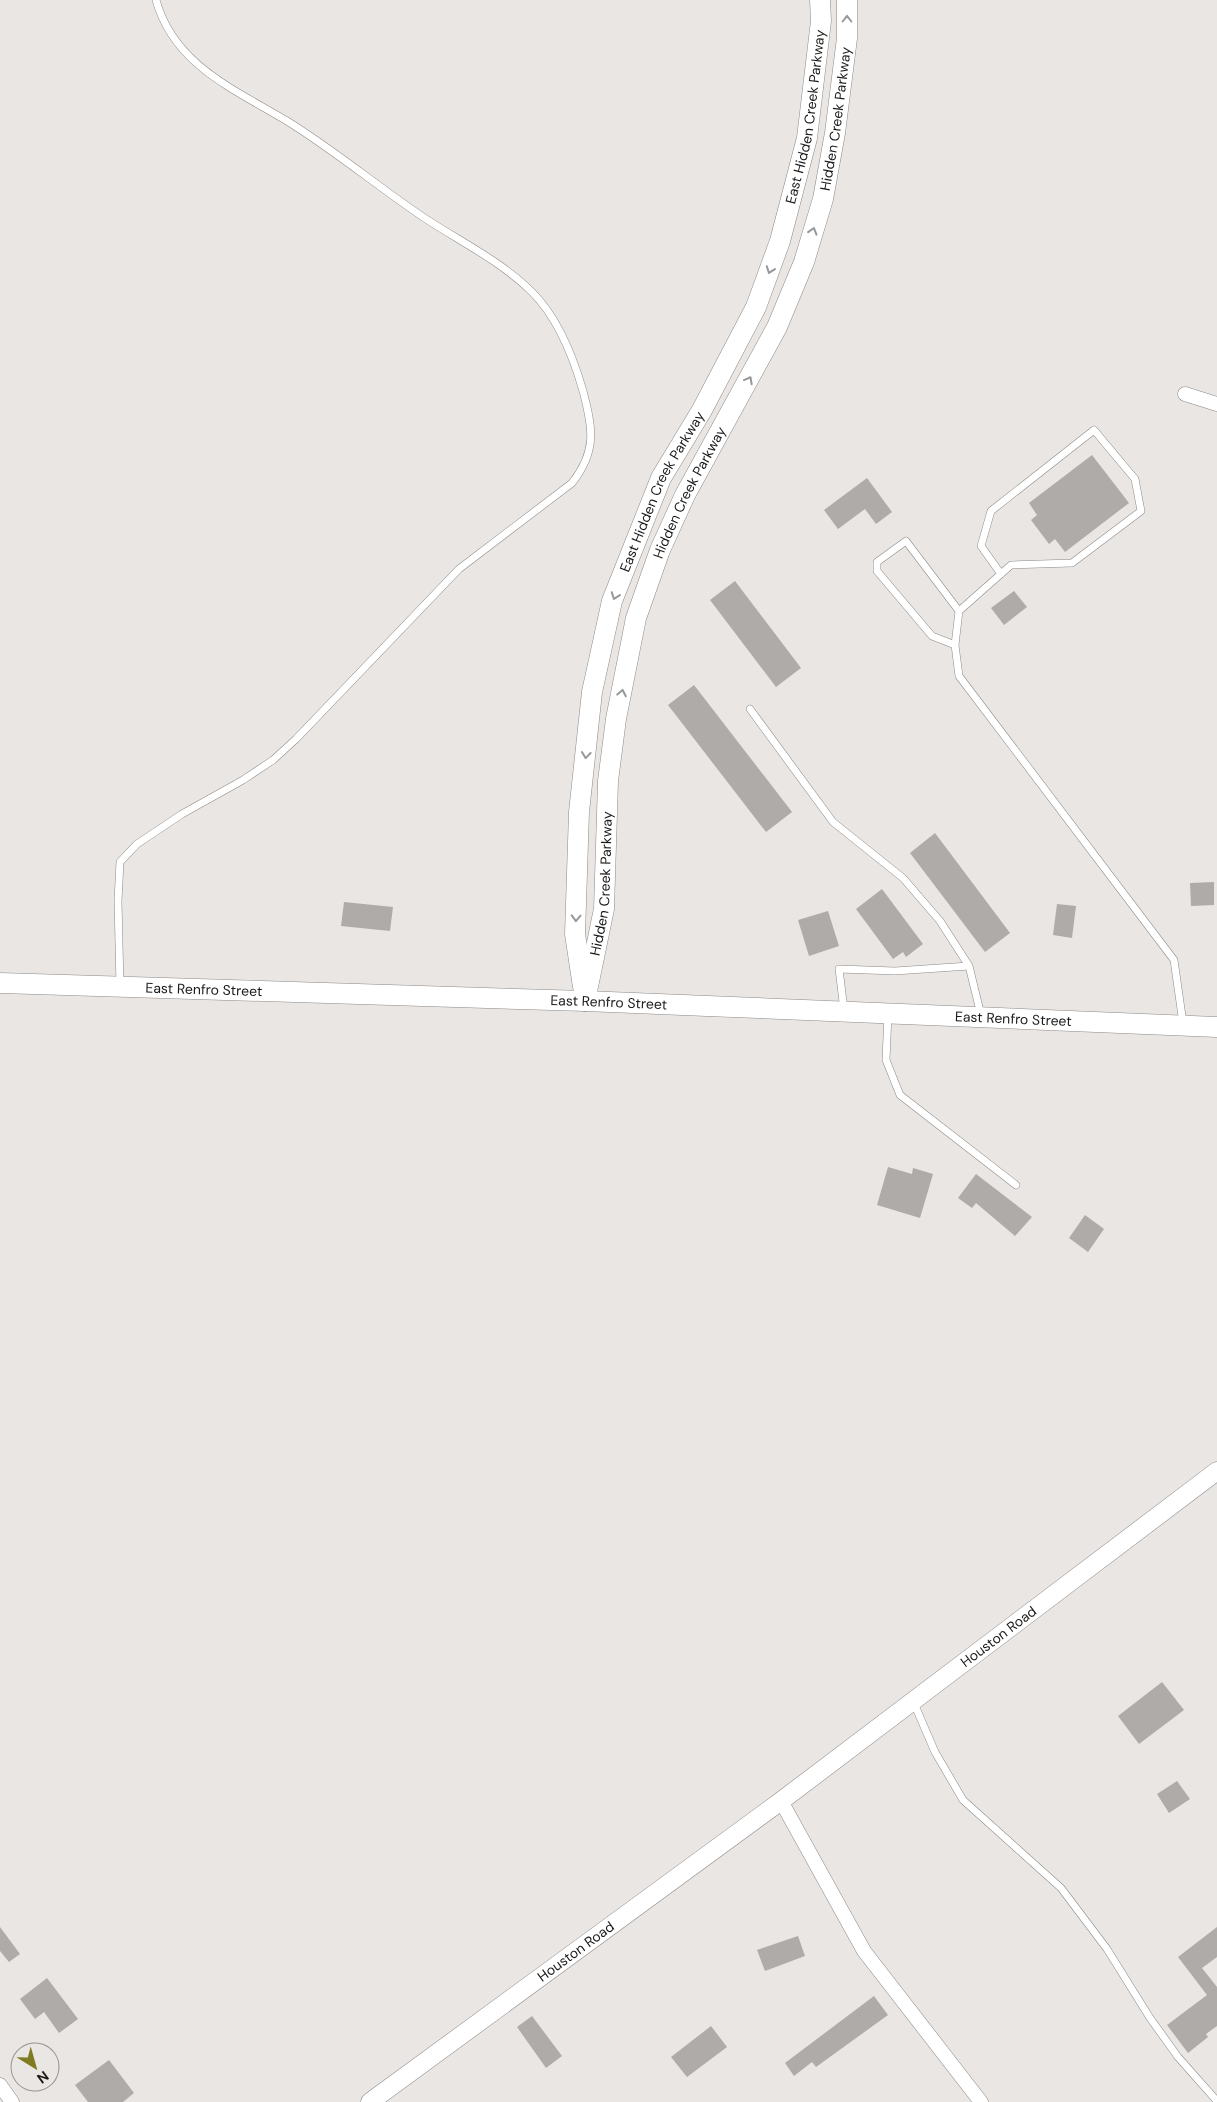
<svg xmlns="http://www.w3.org/2000/svg" width="1217" height="2102" font-family="'DM Sans',sans-serif">
  <style>
    .building { fill: #aeaba9 }
    .lines { fill: none; stroke-linecap: round; stroke-linejoin: round }
    .service-casing { stroke: #8c8987; stroke-width: 8 }
    .minor-casing { stroke: #8c8987; stroke-width: 15 }
    .tertiary-casing { stroke: #8c8987; stroke-width: 19 }
    .secondary-casing { stroke: #8c8987; stroke-width: 21 }
    .service { stroke: #fff; stroke-width: 7 }
    .minor { stroke: #fff; stroke-width: 14 }
    .tertiary { stroke: #fff; stroke-width: 18 }
    .secondary { stroke: #fff; stroke-width: 20 }
    .oneway { stroke: #989898 }
    .labels { text-anchor: middle; stroke-width: 5; stroke-linejoin: round; paint-order: stroke }
    .street-label { font-size: 14px; fill: #1b1a19; stroke: #e9e6e3 }
  </style>
  <rect width="100%" height="100%" fill="#e9e6e3"/>
  <path class="building" d="M1092 455 1129 503 1065 552 1055 539 1049 544 1031 520 1037 515 1029 503Z
    M867 478 892 512 876 524 865 509 838 529 824 510Z
    M735 581 801 668 776 687 710 600Z
    M1014 591 1027 607 1004 625 991 608Z
    M694 685 792 812 766 832 668 705Z
    M935 833 1010 933 985 952 910 853Z
    M1214 882V905L1191 906 1190 883Z
    M882 889 923 944 906 957 903 952 893 959 856 909Z
    M344 902 393 907 390 931 341 926Z
    M1057 904 1076 906 1072 938 1053 935Z
    M828 911 839 946 809 956 798 920Z
    M888 1167 912 1174 913 1168 933 1174 920 1218 877 1205Z
    M976 1174 1032 1217 1015 1236 976 1203 972 1208 958 1198Z
    M1085 1215 1104 1229 1088 1252 1069 1238Z
    M1162 1682 1184 1710 1139 1744 1118 1716Z
    M1177 1781 1190 1799 1169 1813 1157 1794Z
    M0 1927 20 1954 9 1962 0 1951Z
    M1217 1927V1957L1202 1968 1217 1987V2026L1206 2034 1208 2037 1188 2053 1167 2025 1207 1995 1178 1957Z
    M798 1936 805 1956 765 1971 757 1950Z
    M47 1978 78 2019 59 2033 44 2012 35 2019 20 1999Z
    M874 1996 888 2015 816 2067 812 2062 794 2076 785 2063Z
    M532 2016 562 2056 546 2068 517 2027Z
    M711 2026 727 2047 687 2077 671 2057Z
    M109 2060 134 2093 123 2102H88L75 2085Z"/>
  <g class="lines">
    <g class="service-casing">
      <path id="service" d="M1001 574 981 546 991 511 1094 430 1135 479 1141 511 1072 563 1011 565 959 611 955 645 959 676 1174 960 1183 1023
        M955 645 932 636 877 571V562L906 541 959 611
        M750 709 833 822 903 878 940 921 969 966 981 1015
        M120 986 118 901 120 862 137 844 182 814 243 780 273 760 296 739 459 569 572 483C597 451 593 429 583 391 573 356 558 318 532 292 501 261 459 241 423 217 377 186 334 150 287 121 234 89 174 65 156 0
        M844 1010 839 969 895 971 969 966
        M888 1014 886 1060 900 1095 1016 1185
        M913 1701 935 1752 963 1800 1061 1888 1107 1949 1150 2018 1178 2057 1217 2101"/>
    </g>
    <g class="minor-casing">
      <path id="minor" d="M1185 394 1217 404
        M781 1801 864 1951 981 2102
        M0 2085 12 2102"/>
    </g>
    <g class="tertiary-casing">
      <g id="tertiary">
        <path id="s1" d="M370 2102 781 1801 1217 1471"/>
      </g>
    </g>
    <g class="secondary-casing">
      <g id="secondary">
        <path id="s2" d="M0 983 585 1001 1217 1027"/>
        <path id="s3" d="M583 987 575 934 579 812 592 692 612 601 661 478 702 410 756 307 780 241 807 138 821 21 820 0"/>
        <path id="s4" d="M585 1001 604 909 608 781 616 719 636 618 660 550 685 495 777 327 804 262 823 199 835 133 847 38V0"/>
      </g>
    </g>
    <use href="#service" class="service"/>
    <use href="#minor" class="minor"/>
    <use href="#tertiary" class="tertiary"/>
    <use href="#secondary" class="secondary"/>
  </g>
  <defs><path id="oneway-chevron" d="M-2-3.5L2.5 0L-2 3.5" fill="none" stroke-width="1.6" stroke-linecap="round" stroke-linejoin="round" transform="scale(1.25)"/></defs>
  <g class="oneway">
    <use href="#oneway-chevron" transform="translate(847 19) rotate(-90)"/>
    <use href="#oneway-chevron" transform="translate(813 231) rotate(-73)"/>
    <use href="#oneway-chevron" transform="translate(770 270) rotate(110)"/>
    <use href="#oneway-chevron" transform="translate(749 380) rotate(-62)"/>
    <use href="#oneway-chevron" transform="translate(615 596) rotate(110)"/>
    <use href="#oneway-chevron" transform="translate(622 693) rotate(-79)"/>
    <use href="#oneway-chevron" transform="translate(586 755) rotate(96)"/>
    <use href="#oneway-chevron" transform="translate(576 918) rotate(92)"/>
  </g>
  <g class="labels">
    <g class="street-label">
      <text dy="5" stroke="none"><textPath href="#s3" startOffset="915">East Hidden Creek Parkway</textPath></text>
      <text dy="5" stroke="none"><textPath href="#s4" startOffset="929">Hidden Creek Parkway</textPath></text>
      <text dy="5" stroke="none"><textPath href="#s3" startOffset="510">East Hidden Creek Parkway</textPath></text>
      <text dy="5" stroke="none"><textPath href="#s4" startOffset="524">Hidden Creek Parkway</textPath></text>
      <text dy="5" stroke="none"><textPath href="#s4" startOffset="119">Hidden Creek Parkway</textPath></text>
      <text dy="5" stroke="none"><textPath href="#s2" startOffset="204">East Renfro Street</textPath></text>
      <text dy="5" stroke="none"><textPath href="#s2" startOffset="609">East Renfro Street</textPath></text>
      <text dy="5" stroke="none"><textPath href="#s2" startOffset="1014">East Renfro Street</textPath></text>
      <text dy="5" stroke="none"><textPath href="#s1" startOffset="782">Houston Road</textPath></text>
      <text dy="5" stroke="none"><textPath href="#s1" startOffset="255">Houston Road</textPath></text>
    </g>
  </g>
  <g transform="translate(35 2067) rotate(143)"><circle r="24" fill="#e9e6e3" stroke="#979492"/>
  <path d="M0-4L9 19L0 12L-9 19Z" fill="#807b21"/>
  <text y="-8" font-size="14" font-weight="bold" text-anchor="middle" fill="#1b1a19">N</text>
  </g>
</svg>
